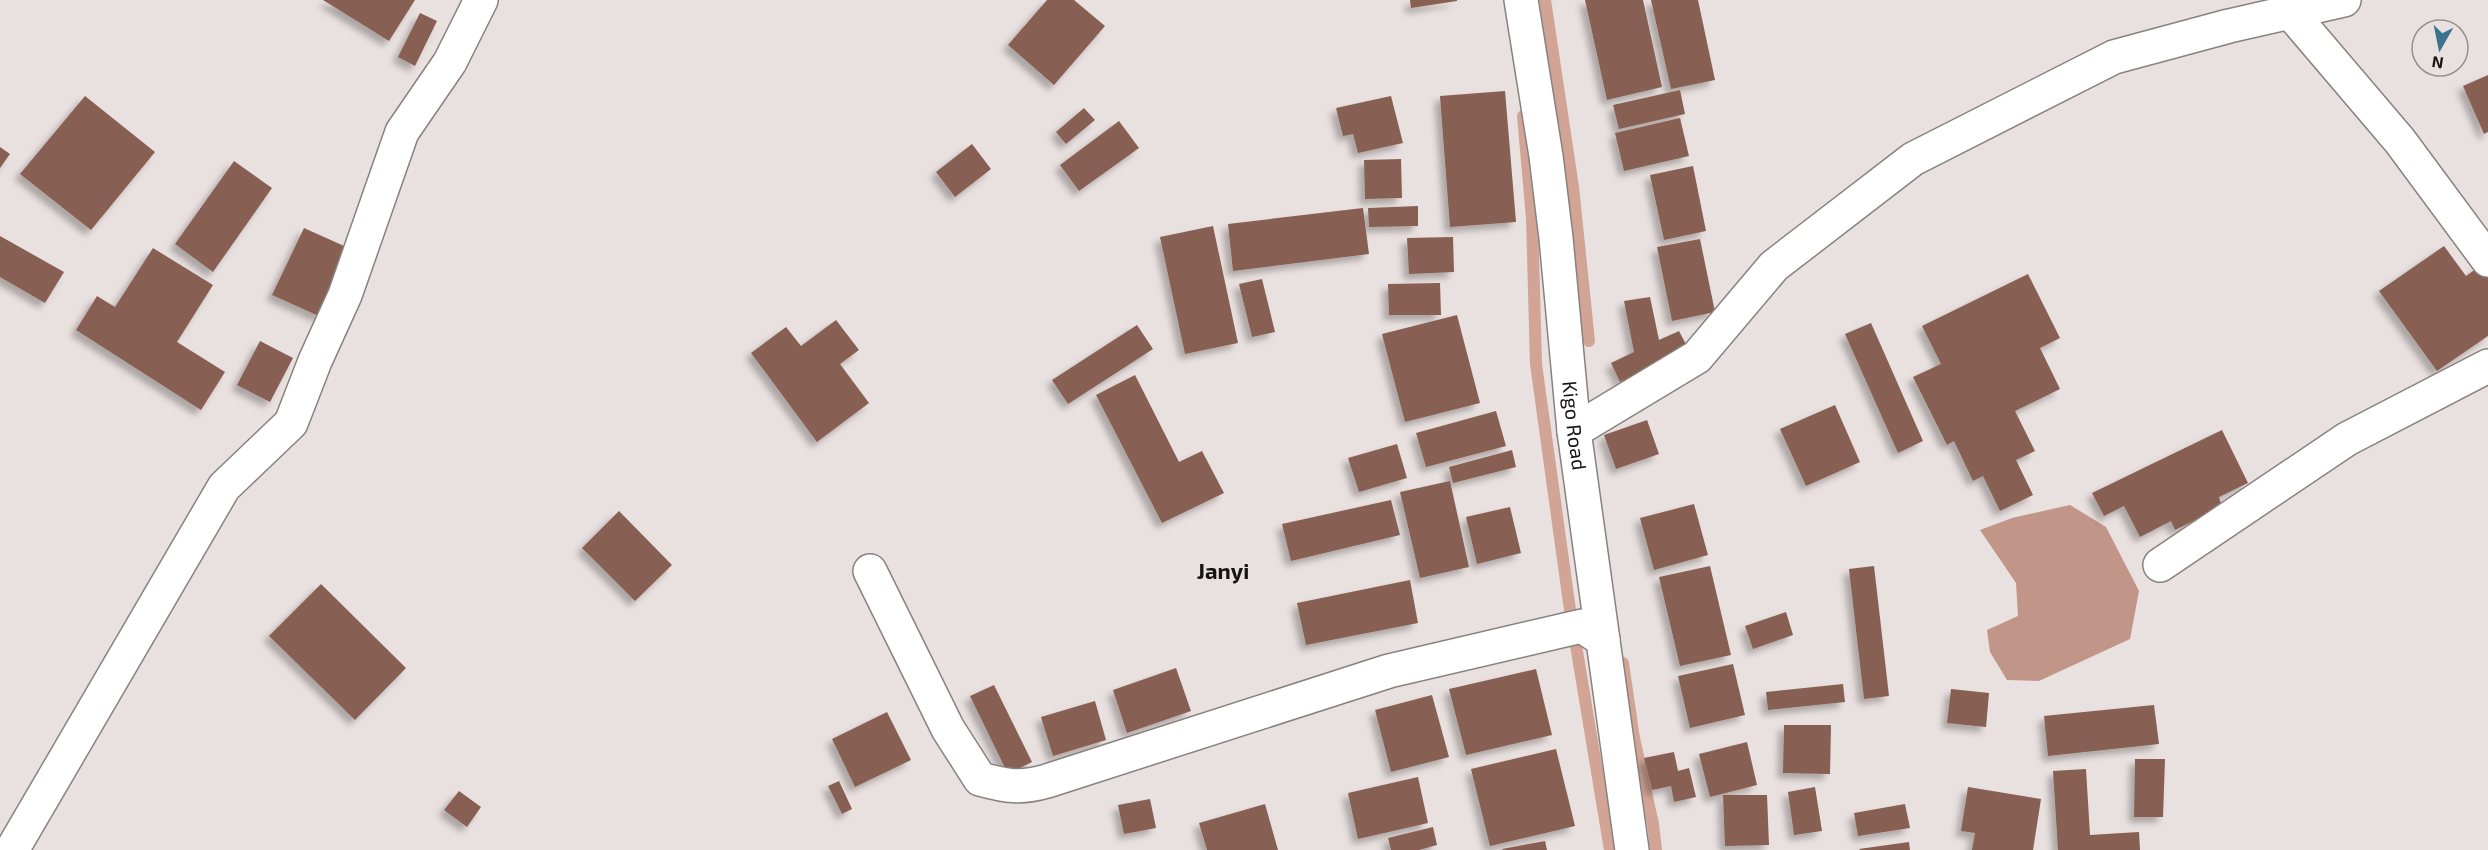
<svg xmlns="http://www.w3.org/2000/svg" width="2488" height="850" font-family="'Exo 2',sans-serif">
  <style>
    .forest { fill: #c19587 }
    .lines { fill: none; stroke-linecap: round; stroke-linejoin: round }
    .stream { stroke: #d1a495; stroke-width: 12 }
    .building { fill: #885f52; filter: url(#shadow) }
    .minor-casing { stroke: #88827f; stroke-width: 36 }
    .minor { stroke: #fff; stroke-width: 33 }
    .labels { text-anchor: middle; stroke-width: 4.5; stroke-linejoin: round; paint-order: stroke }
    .street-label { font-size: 20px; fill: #171413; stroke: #e9e1df }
    .quarter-label { font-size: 22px; font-weight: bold; fill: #171413; stroke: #e9e1df }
  </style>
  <defs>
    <filter id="shadow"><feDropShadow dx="-5.5" dy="5.5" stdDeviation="3" flood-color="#0004"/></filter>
  </defs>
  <rect width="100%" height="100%" fill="#e9e1df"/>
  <path class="forest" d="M2070 505 2106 527 2139 591 2130 639 2039 681 2007 680 1990 652 1987 630 2018 616 2016 583 1980 530 2012 518Z"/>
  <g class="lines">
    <path class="stream" d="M1545 0 1573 187 1589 341
      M1523 116 1532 218 1536 364 1569 603 1610 850
      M1623 663 1634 738 1653 824 1656 850"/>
  </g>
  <path class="building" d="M323 0H415L389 41Z
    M1047 0H1074L1105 26 1054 85 1008 45Z
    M1410 0H1457V1L1411 8Z
    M1585 0H1643L1662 87 1607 100Z
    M1651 0H1698L1715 80 1671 89Z
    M420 13 437 21 415 66 398 57Z
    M2488 75V132L2484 134 2463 86Z
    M1680 90 1685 114 1619 129 1613 105Z
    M1505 91 1516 222 1450 227 1440 96Z
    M85 96 155 152 91 230 20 174Z
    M1391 96 1403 143 1358 153 1353 134 1343 136 1336 108Z
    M1084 108 1095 120 1066 144 1056 132Z
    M1680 118 1689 156 1624 171 1615 133Z
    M1119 121 1139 148 1079 191 1060 165Z
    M972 144 991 169 955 197 936 172Z
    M0 147 10 154 0 168Z
    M1401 159 1402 198 1365 199 1364 160Z
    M234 161 272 188 213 272 175 244Z
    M1693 166 1706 231 1664 240 1650 175Z
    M1418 206V226L1369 227 1368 208Z
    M1363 208 1369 254 1233 271 1228 224Z
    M1213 226 1238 343 1185 354 1160 237Z
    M304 228 353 250 321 317 272 295Z
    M0 236 64 272 45 303 0 277Z
    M1453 237 1454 272 1409 274 1407 238Z
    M1700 239 1715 312 1672 321 1657 247Z
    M2444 246 2466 276 2480 266 2488 277V336L2437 371 2379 291Z
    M153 248 213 285 177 342 225 372 201 410 76 330 97 296 115 307Z
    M2028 274 2060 338 2040 348 2060 389 2015 411 2035 451 2016 460 2033 495 2000 511 1983 476 1973 481 1954 441 1947 445 1913 377 1941 364 1922 326Z
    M1262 279 1275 332 1252 337 1239 284Z
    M1440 283 1441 315H1389L1388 284Z
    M1650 297 1659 340 1679 331 1689 350 1620 382 1611 363 1634 352 1624 301Z
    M1457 315 1480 403 1405 422 1382 334Z
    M836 320 859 350 840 364 869 403 817 442 751 353 786 327 801 346Z
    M1871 323 1923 441 1898 453 1845 334Z
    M1137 325 1153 349 1068 404 1052 380Z
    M260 341 293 358 270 402 237 385Z
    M1135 375 1179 462 1202 451 1224 493 1162 523 1096 395Z
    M1835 405 1860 462 1806 486 1780 429Z
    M1496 411 1506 446 1426 467 1416 433Z
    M1647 420 1659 454 1616 469 1604 435Z
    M2222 430 2248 483 2219 497 2222 507 2175 530 2171 521 2140 537 2124 506 2104 516 2092 493Z
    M1397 444 1407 478 1359 492 1348 458Z
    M1512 450 1516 467 1453 483 1449 467Z
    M1450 481 1469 567 1420 578 1400 492Z
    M1391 500 1400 535 1291 561 1282 524Z
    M1694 504 1708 555 1654 570 1640 518Z
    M1510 507 1521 553 1477 564 1466 517Z
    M619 511 672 565 635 601 582 548Z
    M1710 566 1731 655 1680 666 1659 577Z
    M1874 566 1889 696 1864 699 1849 569Z
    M1410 580 1418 623 1306 645 1297 603Z
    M321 584 406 668 355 720 269 636Z
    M1786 612 1793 635 1753 649 1745 626Z
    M1733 664 1745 715 1690 728 1678 676Z
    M1176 668 1191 711 1127 733 1113 690Z
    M1536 669 1552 735 1466 755 1449 689Z
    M1843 684 1845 702 1768 710 1766 692Z
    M994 685 1032 762 1008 774 970 696Z
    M1951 689 1989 693 1986 727 1947 723Z
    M1432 695 1449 757 1391 772 1375 710Z
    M1095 701 1106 740 1053 756 1041 717Z
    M2154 705 2159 744 2048 756 2044 716Z
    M887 712 911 760 855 787 832 739Z
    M1784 725H1831L1830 774 1783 773Z
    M1747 742 1757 785 1710 797 1699 754Z
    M1556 749 1575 826 1490 846 1471 769Z
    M1674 752 1678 771 1689 768 1696 797 1674 802 1671 786 1652 790 1644 758Z
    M2135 759H2165L2163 817H2134Z
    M2086 769 2090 835 2139 832 2140 850H2058L2053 771Z
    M1418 777 1428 823 1358 839 1348 793Z
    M839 781 852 809 842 814 828 786Z
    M1815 787 1822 831 1794 835 1788 792Z
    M1968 787 2041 799 2033 850H1972L1975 833 1961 831Z
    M459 791 481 807 467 827 444 810Z
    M1723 795H1767L1769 845 1725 846Z
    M1150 799 1156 828 1124 834 1118 805Z
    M1265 804 1278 850H1207L1199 823Z
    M1905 804 1910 828 1858 836 1854 813Z
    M1433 827 1437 845 1419 850H1391L1388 838Z
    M1545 841 1547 850H1503L1502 849Z
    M1909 842 1910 850H1860L1859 849Z"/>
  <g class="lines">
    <g class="minor-casing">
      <g id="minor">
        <path id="s1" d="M1521 0 1546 156 1556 238 1574 431 1632 850"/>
        <path d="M2291 13 2400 141 2488 260"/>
        <path d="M1574 431 1697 357 1774 266 1913 159 2114 57 2229 26 2344 0"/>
        <path d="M2160 565 2347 439 2488 366"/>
        <path d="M870 571 948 729 980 779C1006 786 1020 789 1047 781L1389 671 1582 626 1603 640"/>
        <path d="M12 850 224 487 291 423 315 361 345 295 402 132 450 62 481 0"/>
      </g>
    </g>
    <use href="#minor" class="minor"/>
  </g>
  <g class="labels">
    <g class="street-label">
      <text dy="7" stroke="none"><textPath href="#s1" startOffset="429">Kigo Road</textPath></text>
    </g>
    <g class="quarter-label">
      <text x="1223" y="579">Janyi</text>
    </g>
  </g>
  <g transform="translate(2440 48) rotate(189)"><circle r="28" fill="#e9e1df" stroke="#958f8d" stroke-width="1.5"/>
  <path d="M0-4.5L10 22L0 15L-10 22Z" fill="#3b728d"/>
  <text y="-9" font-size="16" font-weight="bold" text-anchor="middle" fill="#171413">N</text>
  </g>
</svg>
